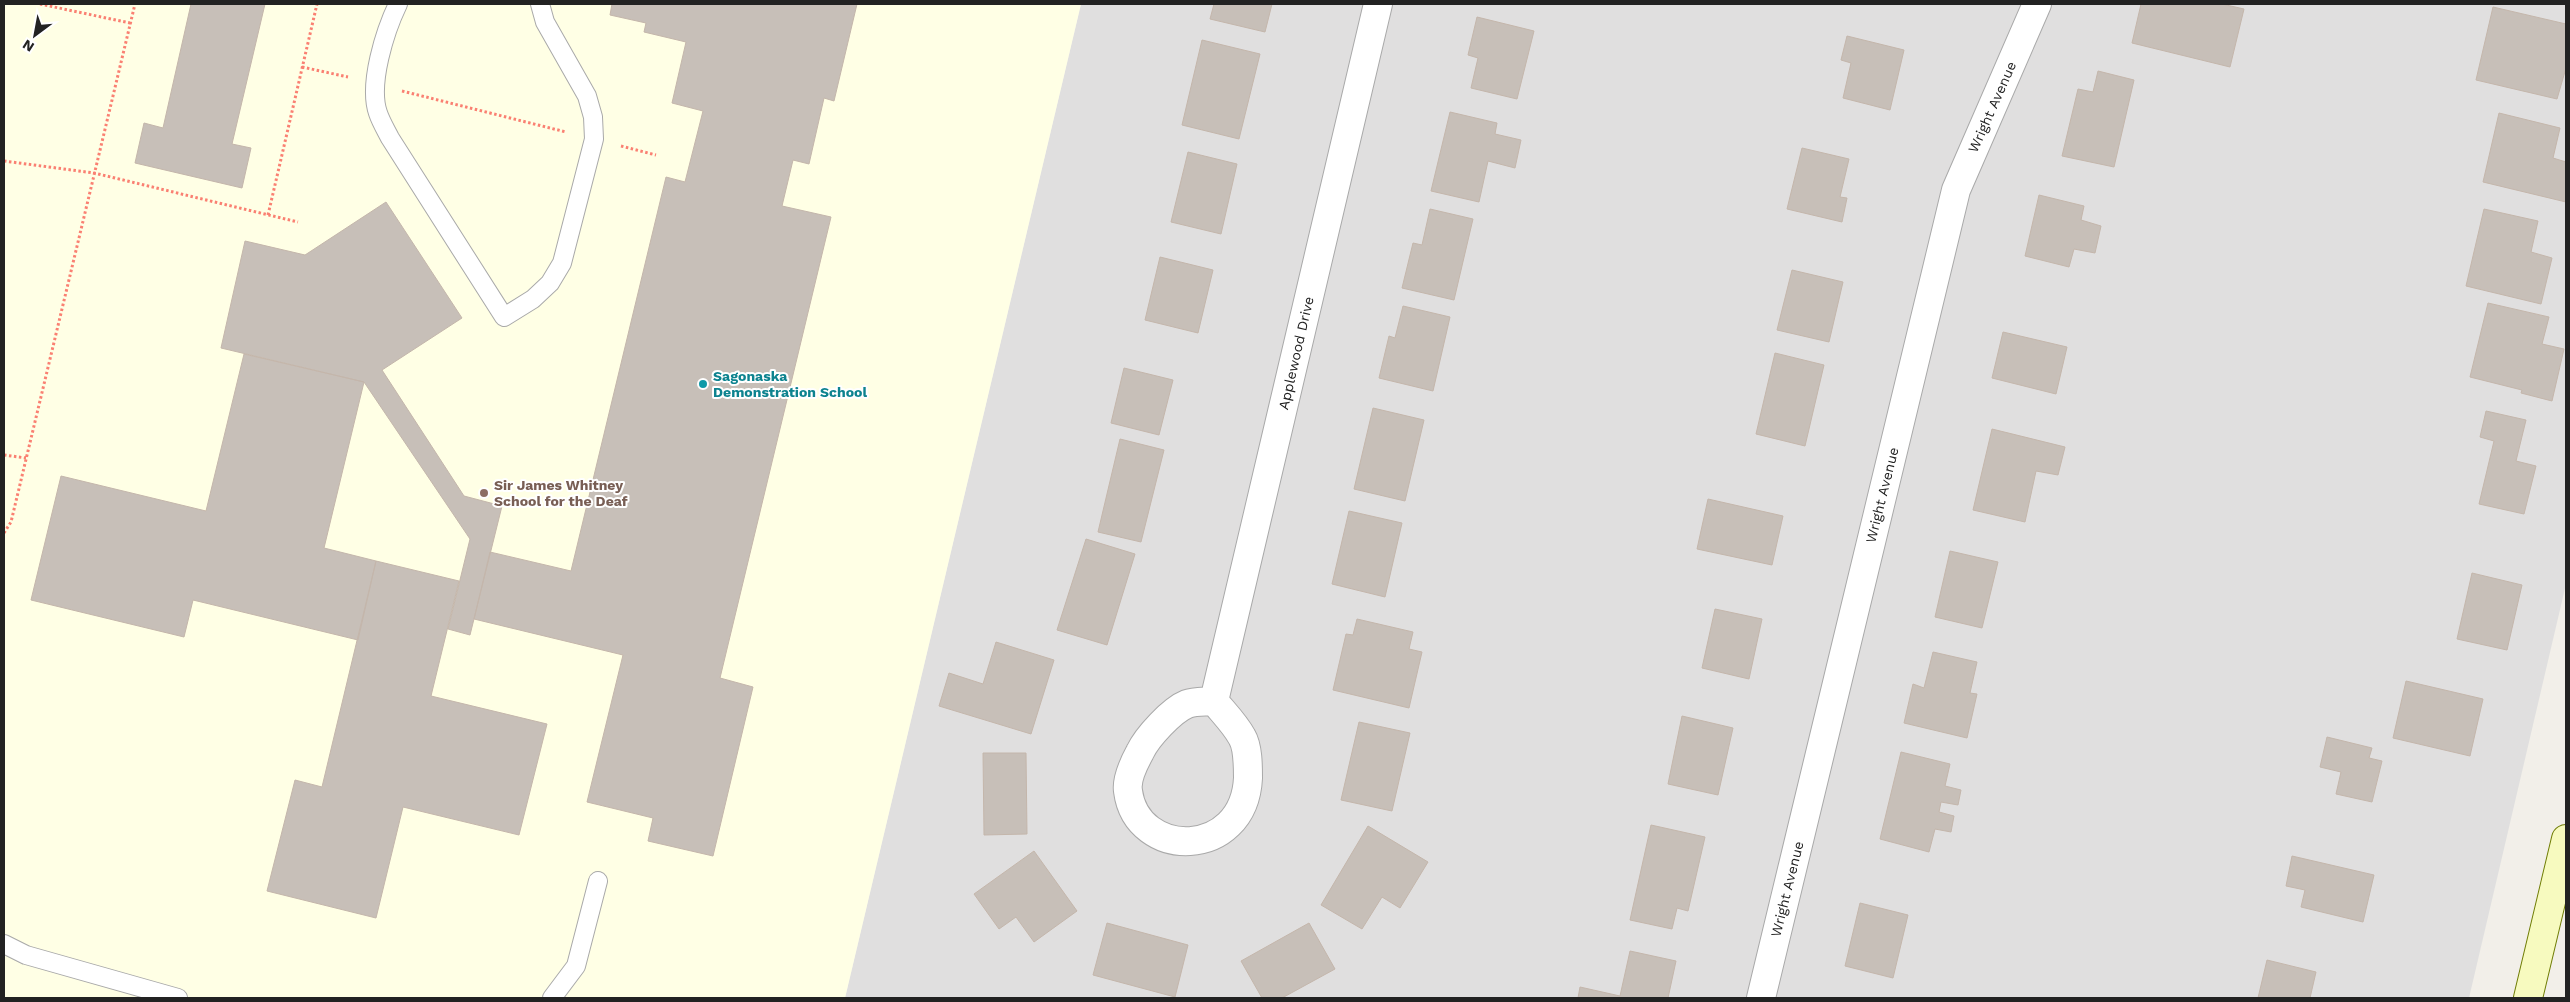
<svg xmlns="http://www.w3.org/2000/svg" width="2570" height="1002" font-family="'Work Sans',sans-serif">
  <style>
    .residential { fill: #e0dfdf }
    .education { fill: #ffffe5 }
    .building { fill: #c7bfb8; stroke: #c4b6ab }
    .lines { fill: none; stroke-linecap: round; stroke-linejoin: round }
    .lane-casing { stroke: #a9a9a9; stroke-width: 20 }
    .street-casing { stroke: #a9a9a9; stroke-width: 30 }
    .secondary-casing { stroke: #707d05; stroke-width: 30 }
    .path { stroke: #fa8072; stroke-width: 3; stroke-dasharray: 2.5 2.5; stroke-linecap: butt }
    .lane { stroke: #fff; stroke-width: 18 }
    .street { stroke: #fff; stroke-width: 28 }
    .secondary { stroke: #f7fabf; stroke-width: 28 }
    .culture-dot { fill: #0f9aa8; stroke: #fff; stroke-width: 2 }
    .education-dot { fill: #8d6e63; stroke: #fff; stroke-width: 2 }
    .labels { text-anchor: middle; stroke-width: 4; stroke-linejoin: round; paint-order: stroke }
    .street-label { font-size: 14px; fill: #222; stroke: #fff }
    .culture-label { font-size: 14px; font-weight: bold; fill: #0d838f; stroke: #fff; text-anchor: start }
    .education-label { font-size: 14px; font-weight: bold; fill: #785e54; stroke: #fff; text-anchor: start }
  </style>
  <rect width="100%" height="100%" fill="#f2efe9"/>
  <path class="residential" d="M1081 4H2566V584L2469 998H845Z"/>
  <path class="education" d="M4 4H1081L845 998H4Z"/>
  <path class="building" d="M191 4H265L232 144 251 148 242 188 135 163 144 123 163 128Z
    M612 4H857L834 101 824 98 809 164 793 160 782 206 831 217 720 678 753 687 713 856 648 841 653 818 587 802 623 655 474 619 490 552 571 571 666 177 685 182 703 111 672 103 686 42 644 32 646 23 610 15Z
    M1214 4H1272L1265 32 1210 19Z
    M2141 4H2222L2244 9 2230 67 2132 43Z
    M2493 7 2566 24V68L2557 99 2476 80Z
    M1477 17 1534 31 1517 99 1471 88 1478 58 1468 55Z
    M1847 36 1904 50 1890 110 1843 98 1851 63 1841 60Z
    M1202 40 1260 54 1239 139 1182 125Z
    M2098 71 2134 80 2114 167 2062 156 2078 89 2093 92Z
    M1450 112 1497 123 1495 134 1521 140 1515 168 1488 161 1479 202 1431 191Z
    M2499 113 2560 128 2553 158 2566 162V202L2483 182Z
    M1802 148 1849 159 1840 197 1847 198 1842 222 1787 209Z
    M1188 152 1237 164 1221 234 1171 222Z
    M2039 195 2084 206 2081 220 2101 226 2095 253 2074 249 2069 267 2025 256Z
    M386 202 462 318 382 370 464 496 502 506 470 635 448 629 470 539 364 382 221 348 245 241 305 255Z
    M1430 209 1473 219 1454 300 1402 288 1413 243 1422 245Z
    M2484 209 2538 221 2531 252 2552 258 2541 304 2466 286Z
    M1160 257 1213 270 1198 333 1145 320Z
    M1792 270 1843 282 1829 342 1777 330Z
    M2488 303 2549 317 2542 344 2564 349 2552 401 2521 393 2522 390 2470 377Z
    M1403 306 1450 317 1433 391 1379 378 1389 336 1395 338Z
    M2003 332 2067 347 2056 394 1992 378Z
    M1775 353 1824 365 1805 446 1756 434Z
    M244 354 364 382 324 548 376 561 358 640 193 600 184 637 31 600 61 476 206 511Z
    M1124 368 1173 380 1159 435 1111 423Z
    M1373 408 1424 420 1405 501 1354 489Z
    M2486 411 2526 420 2516 461 2536 466 2524 514 2479 504 2494 441 2480 437Z
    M1992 429 2065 447 2058 475 2036 471 2025 522 1973 510Z
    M1120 439 1164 450 1141 542 1098 532Z
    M1708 499 1783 516 1772 565 1697 549Z
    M1349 511 1402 523 1385 597 1332 584Z
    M1086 539 1135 554 1107 645 1057 630Z
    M1950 551 1998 562 1982 628 1935 617Z
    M376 561 459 581 431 696 547 724 519 835 403 807 376 918 267 891 295 780 322 787Z
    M2472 573 2522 585 2507 650 2457 639Z
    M1715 609 1762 619 1749 679 1702 668Z
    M1357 619 1413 632 1409 649 1422 652 1409 708 1333 690 1346 634 1353 635Z
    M996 642 1054 660 1031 734 939 706 949 673 983 684Z
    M1933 652 1977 662 1970 693 1977 694 1967 738 1904 723 1913 684 1924 688Z
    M2406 681 2483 699 2470 756 2393 738Z
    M1682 716 1733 728 1718 795 1668 784Z
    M1359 722 1410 733 1392 811 1341 800Z
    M2327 737 2372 748 2369 758 2382 761 2372 802 2336 794 2341 772 2320 767Z
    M1901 752 1950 764 1945 786 1961 790 1958 805 1941 802 1939 812 1954 816 1951 832 1935 829 1929 852 1880 839Z
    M983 753H1026L1027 834 984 835Z
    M1651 825 1705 837 1688 911 1677 908 1672 929 1630 920Z
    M1368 826 1428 862 1400 908 1382 897 1362 929 1321 905Z
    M1034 851 1077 911 1034 942 1016 917 999 929 974 894Z
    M2292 856 2374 875 2363 922 2301 907 2305 890 2286 886Z
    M1860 903 1908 915 1893 978 1845 966Z
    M1107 923 1188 945 1175 997 1093 975Z
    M1309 923 1335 969 1282 998H1262L1241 961Z
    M1630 951 1676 961 1668 998H1578L1580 987 1620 996Z
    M2267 960 2316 972 2310 998H2258Z"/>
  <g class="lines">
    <g class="lane-casing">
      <path id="lane" d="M398 4C385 31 368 84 378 113 381 122 386 130 390 138L504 317 533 299 550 283 562 263 594 139 593 117 587 96 545 22 540 4
        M4 944 26 955 178 998
        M552 998 576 966 598 881"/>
    </g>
    <g class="street-casing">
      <path id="street" d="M1214 701 1378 4
        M1214 701C1223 712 1235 724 1242 737 1248 747 1248 766 1248 778 1244 860 1137 860 1128 791 1126 779 1134 763 1140 752 1147 737 1172 710 1187 704 1195 701 1206 702 1214 701Z
        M1761 998 1956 190 2037 4"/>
    </g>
    <g class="secondary-casing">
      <path id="secondary" d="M2528 998 2566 839"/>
    </g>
    <path class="path" d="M40 4 130 23
      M302 67 348 77
      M402 91 566 132
      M621 146 656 155
      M4 161 94 173 298 222
      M268 215 317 4
      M4 455 26 458
      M4 533 11 522 135 4"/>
    <use href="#lane" class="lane"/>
    <use href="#street" class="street"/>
    <use href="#secondary" class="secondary"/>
  </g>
  <circle class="culture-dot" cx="703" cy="384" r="5"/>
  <circle class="education-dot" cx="484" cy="493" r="5"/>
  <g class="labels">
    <g class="street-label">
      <text transform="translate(1992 107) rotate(-66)" y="5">Wright Avenue</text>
      <text transform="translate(1296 353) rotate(-77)" y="5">Applewood Drive</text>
      <text transform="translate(1882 495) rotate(-76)" y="5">Wright Avenue</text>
      <text transform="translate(1787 889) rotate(-76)" y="5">Wright Avenue</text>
    </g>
    <g class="culture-label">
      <text x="713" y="381">Sagonaska<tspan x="713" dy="16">Demonstration School</tspan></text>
    </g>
    <g class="education-label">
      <text x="494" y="490">Sir James Whitney<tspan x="494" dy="16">School for the Deaf</tspan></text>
    </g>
  </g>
  <rect width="2570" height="1002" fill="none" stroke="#222222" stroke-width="10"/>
  <g transform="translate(35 35) rotate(212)" stroke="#ffffff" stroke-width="4" paint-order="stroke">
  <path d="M0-4L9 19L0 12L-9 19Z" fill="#222222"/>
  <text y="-8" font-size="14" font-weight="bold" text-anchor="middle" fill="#222222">N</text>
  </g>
</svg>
